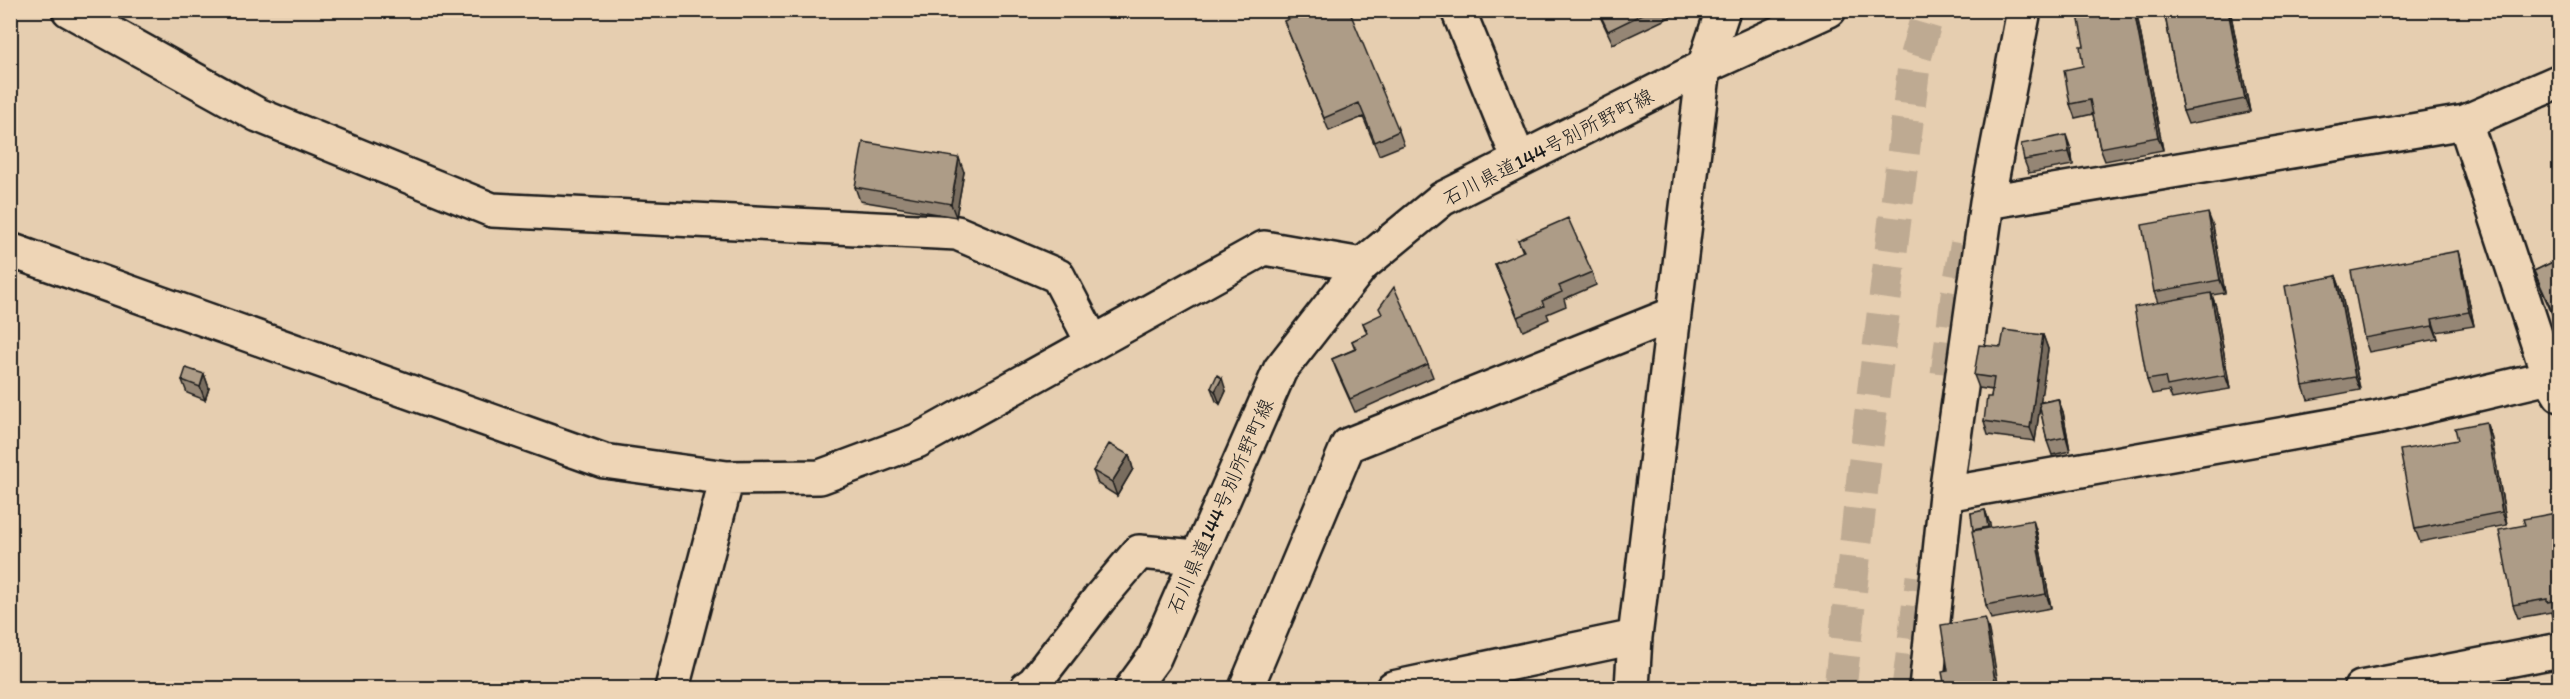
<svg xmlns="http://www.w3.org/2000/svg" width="2570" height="699" font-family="Itim,'Klee One',sans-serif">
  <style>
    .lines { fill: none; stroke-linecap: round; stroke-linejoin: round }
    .primary-tunnel { stroke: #beaa92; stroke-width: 33; stroke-dasharray: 33 16; stroke-linecap: butt }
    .minor-casing { stroke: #1c1c1c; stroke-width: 38 }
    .secondary-casing { stroke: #1c1c1c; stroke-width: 38 }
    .minor { stroke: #eed5b6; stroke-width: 33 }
    .secondary { stroke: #eed5b6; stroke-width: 33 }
    .wall { fill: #958674; stroke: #1c1c1c; stroke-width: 1.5 }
    .shaded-wall { fill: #796d5e; stroke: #1c1c1c; stroke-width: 1.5 }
    .building { fill: #ad9c87; stroke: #1c1c1c; stroke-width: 1.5 }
    .labels { text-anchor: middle; stroke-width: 6; stroke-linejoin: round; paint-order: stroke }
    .street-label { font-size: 20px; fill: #1c1c1c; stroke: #eed5b6 }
  </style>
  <rect width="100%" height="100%" fill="#e6ceb0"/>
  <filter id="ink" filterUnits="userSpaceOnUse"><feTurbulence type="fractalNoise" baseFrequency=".0167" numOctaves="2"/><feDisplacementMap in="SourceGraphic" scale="12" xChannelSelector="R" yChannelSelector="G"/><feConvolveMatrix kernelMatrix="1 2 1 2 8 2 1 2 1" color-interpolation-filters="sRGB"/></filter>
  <g filter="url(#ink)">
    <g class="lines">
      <path class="primary-tunnel" d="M1947 374 1957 295 1967 242
        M1840 688 1864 468 1915 58 1929 10
        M1908 688 1922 577"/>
      <g class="minor-casing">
        <path id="minor" d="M69 10 258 115 492 210 957 233 1058 276 1093 343
          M1458 10 1519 160
          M2560 81 2465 122 2549 377 2560 395
          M2465 122 1987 202 1946 494 2376 418 2549 377
          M1987 202 2024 10
          M10 250 604 461 727 478 820 477 917 441 1264 248 1362 265
          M672 688 727 478
          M1027 688 1034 683 1099 599 1139 552 1197 557
          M1246 688 1348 445 1674 314 1704 67 1723 10
          M1393 688 1635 637 1674 314
          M1632 688 1635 637
          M1926 688 1946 494
          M2361 688 2560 650"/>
      </g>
      <g class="secondary-casing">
        <path id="secondary" d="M1132 688 1154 658 1280 370 1362 265 1442 199 1704 67 1829 10"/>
      </g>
      <use href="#minor" class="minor"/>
      <use href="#secondary" class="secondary"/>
    </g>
    <path class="wall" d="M1597 10H1685L1613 44Z
      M2136 10 2163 150 2105 161 2100 148 2093 114 2075 118 2070 104 2083 66 2084 46Z
      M2164 10H2230L2250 112 2188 124 2183 111Z
      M1284 21 1399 131 1404 145 1379 155 1363 117 1329 131Z
      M2071 149 2073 165 2029 173 2024 160Z
      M964 172 956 217 860 201 855 187Z
      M2213 226 2225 293 2212 295 2216 307 2230 389 2172 399 2169 391 2152 394 2147 380 2158 303 2154 292Z
      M1518 240 1592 272 1596 285 1564 299 1566 306 1547 314 1549 319 1523 331 1495 264 1523 252Z
      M2559 259V330L2539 284 2534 271Z
      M2462 265 2474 326 2436 332 2438 339 2369 352 2364 338Z
      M2336 276 2341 290 2360 390 2308 400 2303 386Z
      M1363 323 1428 364 1433 377 1355 412 1337 372 1332 359 1355 349 1352 341 1367 334Z
      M2043 335 2048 349 2040 402 2058 399 2063 412 2070 451 2052 455 2047 441 2040 406 2035 441 1988 435 1984 421 1991 397 1992 390 1979 388 1974 375 2001 347Z
      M204 374 209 388 205 400 187 393 182 380Z
      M1211 388 1226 391 1220 404 1216 401Z
      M2491 435 2507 525 2420 542 2415 529 2458 440Z
      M1129 455 1133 469 1117 496 1098 484 1093 471Z
      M1985 510 1991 528 2037 533 2051 608 1991 619 1986 605 1971 513Z
      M2559 523V614L2552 616 2551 612 2518 618 2513 605Z"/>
    <path class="shaded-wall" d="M2134 10H2136L2163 150 2158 137Z
      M2228 10H2230L2250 112 2245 99Z
      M2066 135 2071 149 2073 165 2069 152Z
      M959 158 964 172 956 217 951 204Z
      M2208 213 2213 226 2225 293 2220 280Z
      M2458 251 2462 265 2474 326 2469 312Z
      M2336 276 2341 290 2360 390 2355 377Z
      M2211 293 2216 307 2230 389 2225 375Z
      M2432 319 2436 332 2438 339 2433 326Z
      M2043 335 2048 349 2035 441 2030 428Z
      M204 374 209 388 205 400 200 387Z
      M1222 378 1226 391 1220 404 1215 391Z
      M2058 399 2063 412 2070 451 2066 437Z
      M2486 422 2491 435 2507 525 2502 512Z
      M1129 455 1133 469 1117 496 1112 482Z
      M1985 510 1990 524 1993 541 1988 527Z
      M2033 520 2037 533 2051 608 2046 594Z
      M1985 618 1989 631 1999 688H1996Z"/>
    <path class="building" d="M1309 10H1349L1399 131 1375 142 1359 103 1324 118 1284 21Z
      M1598 10H1651L1608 31Z
      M2077 10H2134L2158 137 2100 148 2090 100 2070 104 2064 70 2083 66 2080 46H2084Z
      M2164 10H2228L2245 99 2183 111Z
      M2066 135 2069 152 2024 160 2021 144Z
      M863 142 959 158 951 204 855 187Z
      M2208 213 2220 280 2154 292 2142 225Z
      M1568 218 1592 272 1559 286 1562 292 1542 301 1544 306 1518 317 1495 264 1524 251 1518 240Z
      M2458 251 2469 312 2432 319 2433 326 2364 338 2351 271Z
      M2559 259V322H2557L2534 271Z
      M2336 276 2355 377 2303 386 2285 286Z
      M1394 287 1428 364 1350 399 1332 359 1356 349 1352 341 1368 333 1363 323 1382 314 1379 308Z
      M2211 293 2225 375 2167 386 2165 377 2147 380 2134 307Z
      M2004 330 2043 335 2030 428 1984 421 1987 397H1991L1994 378 1974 375 1979 345 2001 347Z
      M186 368 204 374 200 387 182 380Z
      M1217 375 1222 378 1215 391 1211 388Z
      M2058 399 2066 437 2047 441 2039 403Z
      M2486 422 2502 512 2415 529 2400 450 2458 440 2455 428Z
      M1109 444 1129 455 1112 482 1093 471Z
      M1985 510 1988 527 1973 530 1971 513Z
      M2556 513 2559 533V600L2547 602V599L2513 605 2499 530 2525 525 2523 519Z
      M2033 520 2046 594 1986 605 1972 531Z
      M1985 618 1996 688H1945L1942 672 1948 671 1941 625Z"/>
  </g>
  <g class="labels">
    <g class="street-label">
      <text transform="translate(1548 147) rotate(-27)" y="7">石川県道144号別所野町線</text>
      <text transform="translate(1220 506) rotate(-66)" y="7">石川県道144号別所野町線</text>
    </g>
  </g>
  <rect width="2570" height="699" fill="none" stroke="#eed5b6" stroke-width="36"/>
  <rect x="18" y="18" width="2534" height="663" fill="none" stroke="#1c1c1c" stroke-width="2" filter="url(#ink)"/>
</svg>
